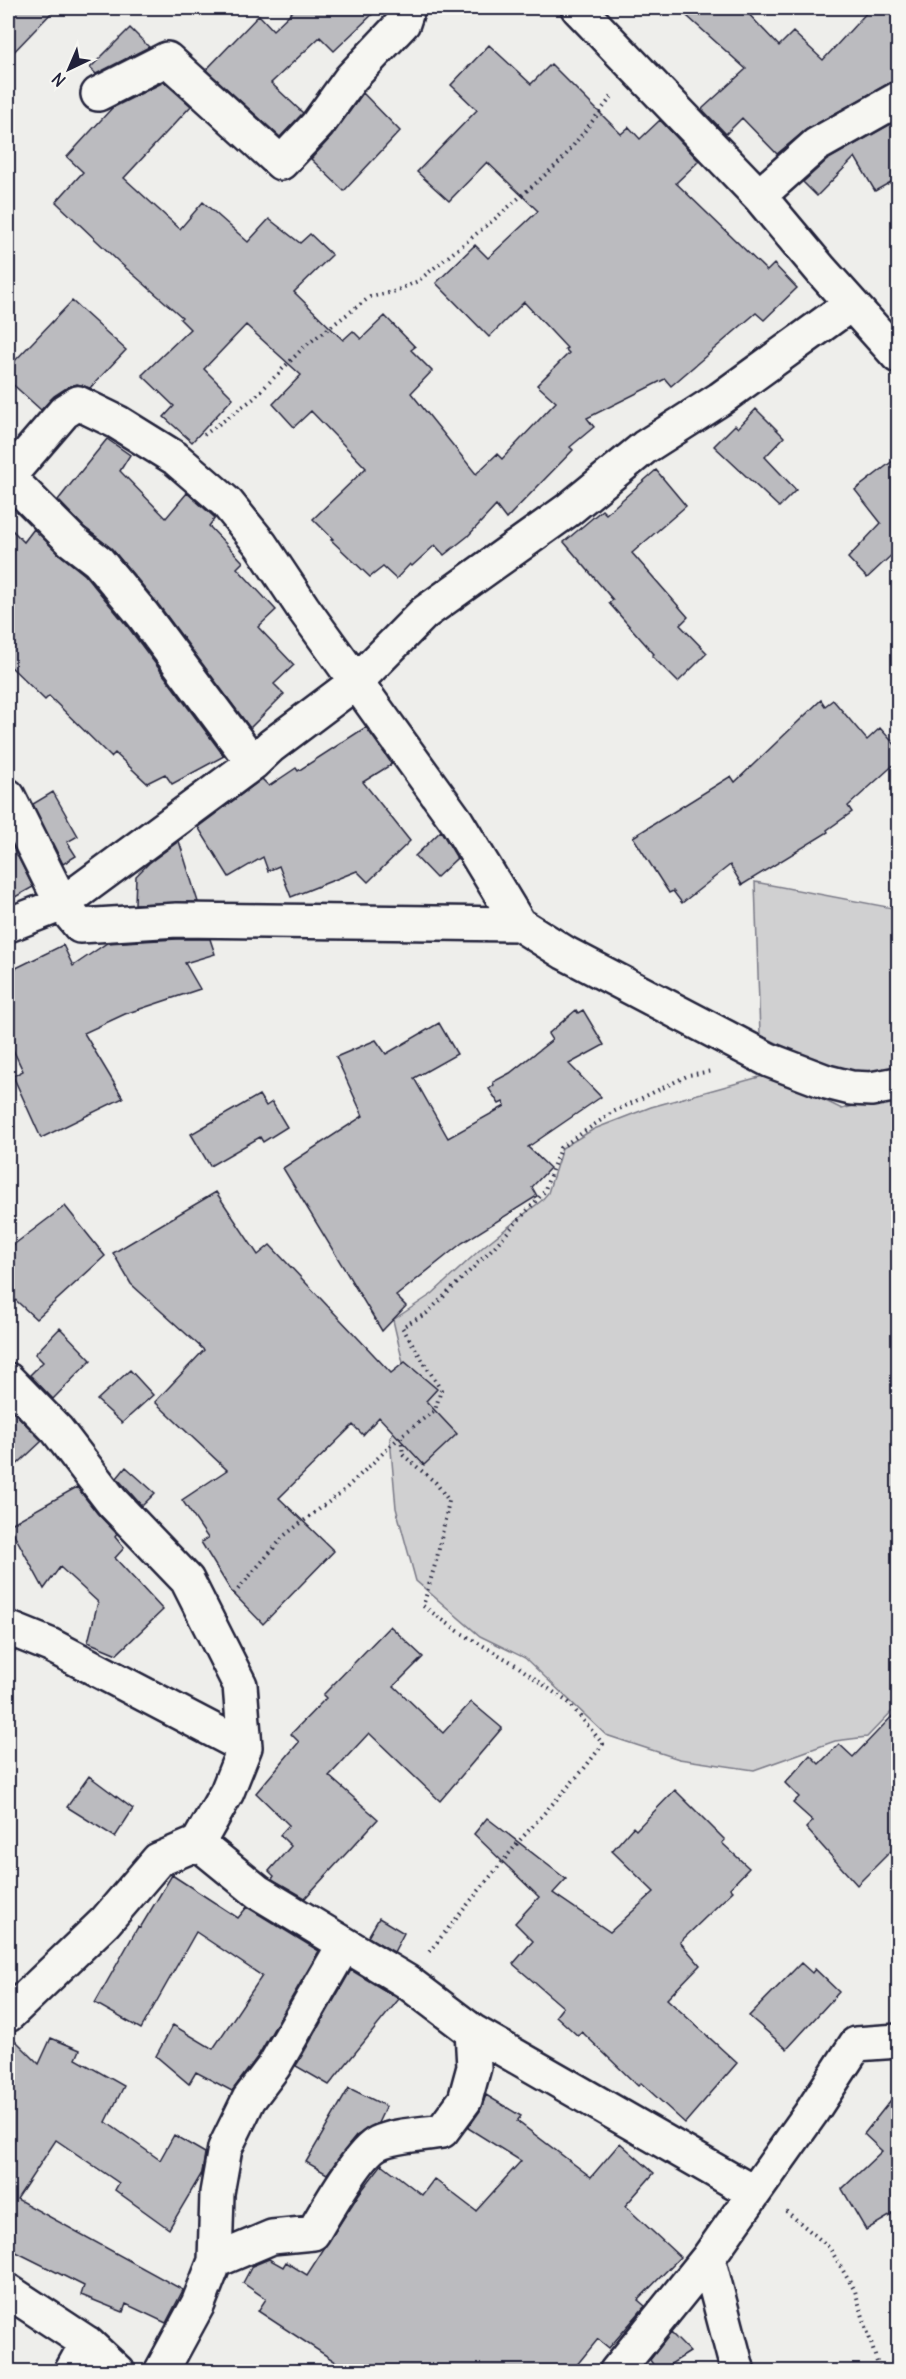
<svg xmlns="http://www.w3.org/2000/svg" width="906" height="2379" font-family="Delius,sans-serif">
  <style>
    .green { fill: #d0d0d1; stroke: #797986; stroke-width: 1.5 }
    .building { fill: #bbbbbf; stroke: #22223b; stroke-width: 1.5 }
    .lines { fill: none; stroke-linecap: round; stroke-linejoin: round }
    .minor-casing { stroke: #22223b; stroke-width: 38 }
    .path { stroke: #22223b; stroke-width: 4; stroke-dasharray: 1.5 4.5; stroke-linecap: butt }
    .minor { stroke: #f6f6f2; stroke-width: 33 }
  </style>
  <rect width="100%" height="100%" fill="#eeeeeb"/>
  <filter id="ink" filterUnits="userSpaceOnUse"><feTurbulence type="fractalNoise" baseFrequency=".0167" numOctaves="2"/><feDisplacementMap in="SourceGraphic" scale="12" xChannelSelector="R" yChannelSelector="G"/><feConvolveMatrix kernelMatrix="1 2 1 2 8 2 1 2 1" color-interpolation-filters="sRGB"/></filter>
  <g filter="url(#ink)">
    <path class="green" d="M755 882 898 909V1076L859 1082 760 1035Z
      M770 1074 842 1109 869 1102 898 1098V1705L867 1737 835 1741 754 1770 679 1759 606 1735 525 1658 480 1636 416 1581 396 1508 390 1438 411 1397 393 1320 432 1294 484 1246 541 1201 548 1193 562 1148 594 1129 651 1107Z"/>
    <path class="building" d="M8 8H56L8 58Z
      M292 8H379L334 51 320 37 271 83 303 113 280 137 206 70 259 15 273 30 294 10Z
      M678 8H743L779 46 793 32 823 60 871 8H898V80L889 83 807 129 777 154 742 118 726 134 702 109 746 69Z
      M130 28 149 47 96 74 90 68Z
      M489 45 531 84 551 64 621 134 629 127 640 139 660 120 699 161 676 183 767 271 774 264 797 288 764 320 756 313 671 386 665 379 587 418 594 427 570 447 573 450 506 519 496 506 468 536 444 555 435 545 412 566 410 564 396 579 383 567 370 577 331 540 333 539 313 519 366 468 311 411 294 427 273 404 301 375 246 325 204 369 233 398 192 442 164 417 174 406 142 375 190 329 180 319 182 317 119 262 56 202 83 172 67 157 112 108 164 82 191 106 124 178 180 229 203 202 248 242 269 219 300 243 310 234 332 255 294 292 343 340 353 331 361 339 385 316 415 347 411 350 432 371 411 393 476 474 497 454 502 459 556 402 537 385 569 353 565 349 567 348 524 302 489 337 436 283 475 245 488 258 538 211 487 162 449 201 417 172 477 110 451 85Z
      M363 93 400 131 344 191 311 159 332 136Z
      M898 120V178L875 191 855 157 817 196 803 182 827 160Z
      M72 301 126 350 90 388 77 384 68 387 54 396 41 410 8 380V368Z
      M756 409 784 437 765 457 796 490 779 507 714 446 735 425 738 428Z
      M107 439 130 455 120 471 166 518 187 493 213 516 215 518 209 526 243 562 237 568 276 610 258 627 294 665 274 684 284 694 250 728 158 604 112 549 84 527 58 500Z
      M898 457V549L867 578 848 558 881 523 855 490Z
      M656 470 686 506 632 553 688 617 680 625 707 653 678 682 652 656 654 654 609 603 613 600 564 542 602 510 606 514Z
      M8 526 24 542 34 529 59 554 85 575 128 627 224 756 172 784 165 774 147 783 115 753 111 757 49 696 45 700 8 664Z
      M821 700 825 706 833 700 867 740 880 728 898 748V761L848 806 852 812 827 830 828 832 742 885 730 865 682 903 673 891 669 893 633 837 731 776 735 782Z
      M366 727 392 764 363 782 410 841 368 882 357 871 291 897 279 866 268 871 263 857 229 877 198 827 262 779 269 786 296 768 298 771Z
      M53 792 78 836 67 842 76 856 63 864 33 804Z
      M441 831 457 858 436 878 415 856Z
      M8 837 33 887 8 901Z
      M179 841 198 902 135 904 136 876 149 863Z
      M177 939H210L215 954 185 963 200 989 125 1014 84 1033 123 1098 41 1138 13 1076 23 1071 8 1039V972L63 945 73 966 107 943Z
      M576 1010 578 1013 583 1010 604 1045 569 1064 601 1097 528 1147 550 1168 532 1187 537 1196 462 1243 396 1296 406 1306 382 1331 283 1168 363 1116 336 1057 376 1040 386 1054 439 1023 457 1054 414 1078 448 1138 505 1106 503 1102 499 1104 489 1089 494 1085 493 1082 510 1073 552 1040 548 1034Z
      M259 1095 266 1106 272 1102 287 1127 263 1142 260 1137 210 1166 191 1134Z
      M216 1192 258 1255 270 1245 391 1373 405 1362 437 1389 426 1401 457 1434 424 1465 379 1417 363 1435 353 1425 279 1498 334 1551 263 1624 231 1591 201 1542 208 1538 182 1500 227 1470 155 1402 204 1350 131 1284 113 1253Z
      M65 1206 105 1256 36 1319 8 1293V1249Z
      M60 1328 91 1360 53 1399 30 1375 43 1362 35 1354Z
      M130 1370 153 1395 122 1423 97 1400Z
      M8 1406 42 1441 8 1473Z
      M126 1467 155 1493 142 1506 117 1478Z
      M77 1487 97 1513 117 1534 115 1537 124 1548 115 1558 163 1610 117 1654 88 1642 98 1602 60 1567 44 1589 9 1525Z
      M390 1626 423 1657 394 1686 443 1733 471 1702 502 1728 440 1801 369 1733 329 1776 378 1819 305 1898 272 1879 274 1876 269 1871 291 1846 280 1835 289 1825 256 1793 299 1742 291 1734 326 1698 323 1695Z
      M898 1710V1844L857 1885 806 1828 813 1821 793 1803 799 1797 785 1783 810 1755 819 1764 839 1744 853 1757Z
      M89 1776 133 1809 115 1837 67 1807Z
      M675 1790 725 1840 722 1843 749 1868 730 1888 733 1891 680 1942 700 1965 667 1999 737 2063 685 2123 641 2083 638 2086 582 2032 578 2036 556 2016 563 2007 513 1964 533 1941 515 1923 539 1897 474 1834 487 1818 566 1879 553 1893 610 1932 654 1892 612 1851 633 1827 636 1830Z
      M172 1875 238 1918 247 1907 319 1951 258 2056 232 2091 196 2072 189 2084 156 2056 173 2025 213 2049 262 1976 196 1932 141 2029 95 2003 138 1927 140 1928Z
      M379 1918 404 1933 394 1952 368 1937Z
      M801 1963 812 1973 815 1969 839 1992 787 2049 749 2016Z
      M351 1970 399 1999 329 2085 296 2066Z
      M8 2033 39 2064 51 2038 80 2050 76 2059 124 2086 106 2122 160 2160 174 2135 205 2153 202 2173 169 2229 115 2190 119 2183 56 2140 17 2199 183 2290 166 2323 126 2304 123 2312 81 2295 84 2286 8 2248Z
      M349 2088 386 2106 378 2123 356 2136 327 2174 306 2162Z
      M898 2091V2211L866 2230 842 2189 882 2151 864 2134Z
      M486 2095 521 2116 517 2121 591 2177 620 2143 654 2173 625 2206 680 2257 638 2300 645 2306 609 2348 598 2339 571 2372H351L258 2311 266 2299 243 2283 252 2266 269 2259 283 2267 286 2262 307 2275 359 2194 382 2164 422 2195 434 2179 476 2211 521 2161 468 2128 480 2111Z
      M671 2333 690 2352 658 2372 650 2360Z"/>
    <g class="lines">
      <g class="minor-casing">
        <path id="minor" d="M578 8 759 196 821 270 898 356
          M98 94 167 59 281 163 317 125 351 78 403 23 408 8
          M759 196 816 145 898 99
          M8 477 64 412 78 403 117 422 175 458 227 503 261 545 303 608 457 822 519 924 565 953 769 1060 827 1082 851 1088 871 1089 898 1084
          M8 477 72 541 98 561 143 615 253 763
          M8 796 62 904 80 926 177 920 519 924
          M8 925 62 904 253 763 271 746 356 682 424 613 568 510 645 447 720 399 851 304
          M8 1380 57 1430 112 1502 187 1580 240 1685 245 1747 227 1792 198 1843 158 1860 105 1922 8 2015
          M8 1628 50 1645 245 1747
          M198 1843 258 1892 406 1981 472 2031 754 2193
          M708 2258 738 2372
          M215 2261 272 2237 313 2233C325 2213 359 2152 378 2143 394 2135 424 2134 442 2131L465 2100 474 2067 472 2031
          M8 2291 87 2343
          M71 2372 87 2343 118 2372
          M161 2372 198 2304 215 2261 217 2193 225 2148 249 2099 274 2066 344 1945
          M616 2372 708 2258 811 2113 856 2044 898 2041"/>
      </g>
      <path class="path" d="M204 435 253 399 305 346 370 297 393 292 418 281 496 218 561 161 613 95
        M401 1437 403 1455 436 1483 449 1501 437 1558 423 1606 461 1633 513 1663 569 1703 603 1744 583 1770 521 1839 429 1952
        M234 1594 285 1535 342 1492 401 1436 435 1410 441 1390 402 1327 427 1313 495 1246 544 1192 560 1148 613 1112 689 1075 712 1071
        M786 2211 829 2247 855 2291 880 2372"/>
      <use href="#minor" class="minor"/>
    </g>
  </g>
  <rect width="906" height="2379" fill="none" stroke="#f6f6f2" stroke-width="30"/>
  <rect x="15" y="15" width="876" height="2349" fill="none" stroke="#22223b" stroke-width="2" filter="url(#ink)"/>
  <g transform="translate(69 69) rotate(224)" stroke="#f6f6f2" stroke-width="4.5" paint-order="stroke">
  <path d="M0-4.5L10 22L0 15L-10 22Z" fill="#22223b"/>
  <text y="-9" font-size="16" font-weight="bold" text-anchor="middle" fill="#22223b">N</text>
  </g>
</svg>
